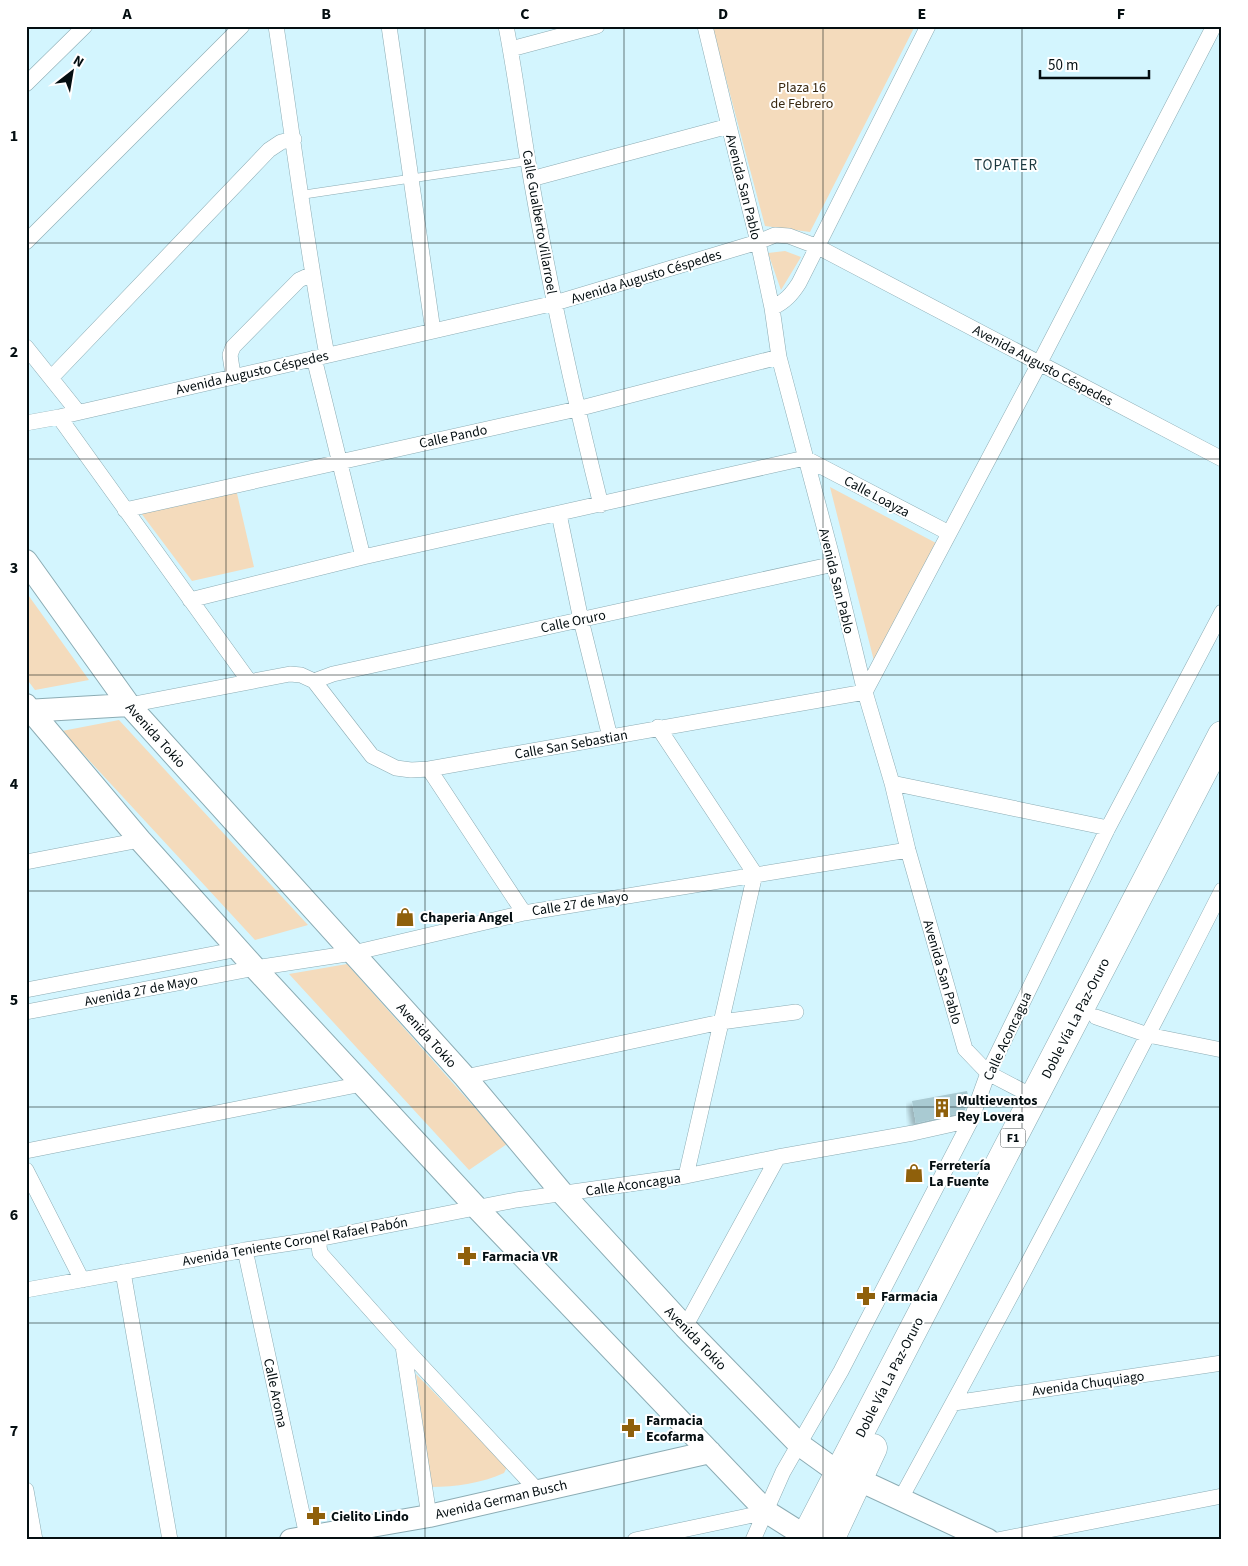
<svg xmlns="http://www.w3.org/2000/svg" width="1248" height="1566" font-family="'Source Sans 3',sans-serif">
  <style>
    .green { fill: #f4dbbc }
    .building { fill: #a9cad2; filter: url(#shadow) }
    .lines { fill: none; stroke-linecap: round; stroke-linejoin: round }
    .lane-casing { stroke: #8cacb4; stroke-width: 9 }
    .street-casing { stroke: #8cacb4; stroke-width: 16 }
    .secondary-casing { stroke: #8cacb4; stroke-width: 24 }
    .highway-casing { stroke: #8cacb4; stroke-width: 29 }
    .lane { stroke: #fff; stroke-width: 8 }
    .street { stroke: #fff; stroke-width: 15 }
    .secondary { stroke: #fff; stroke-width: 22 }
    .highway { stroke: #fff; stroke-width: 28 }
    .grid { fill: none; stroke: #040e11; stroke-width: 1; stroke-opacity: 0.55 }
    .labels { text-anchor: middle; stroke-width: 4; stroke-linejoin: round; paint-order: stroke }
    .shield { fill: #fff; stroke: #4f5658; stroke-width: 1 }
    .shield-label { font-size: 12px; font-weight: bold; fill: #040e11 }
    .park-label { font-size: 14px; fill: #392810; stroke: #fff }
    .street-label { font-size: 14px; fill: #040e11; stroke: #fff }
    .poi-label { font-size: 14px; font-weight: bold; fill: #040e11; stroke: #fff; text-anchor: start }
    .neighbourhood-label { font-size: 15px; letter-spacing: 1px; fill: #1c3940; stroke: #fff }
    .neatline { fill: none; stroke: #040e11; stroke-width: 2 }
    .grid-label { font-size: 16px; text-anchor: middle; font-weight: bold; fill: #040e11 }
  </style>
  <defs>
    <filter id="shadow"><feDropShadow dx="-4.5" dy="4.5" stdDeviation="2.5" flood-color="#0004"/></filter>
  </defs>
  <rect width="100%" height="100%" fill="#d3f5fe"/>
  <path class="green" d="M712 26H915L810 232 765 226Z
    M785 251 801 257 781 290 768 253Z
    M830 487 936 543 874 661Z
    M236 489 254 567 192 581 141 513Z
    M26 592 89 680 35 690 26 678Z
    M119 720 308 925 255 940 62 731Z
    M347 964 507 1144 469 1170 289 974Z
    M416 1374 507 1467 504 1473C482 1483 456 1487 431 1487Z"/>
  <path class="building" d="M967 1091 969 1099 964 1112 916 1123 912 1101Z"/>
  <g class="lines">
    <g class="lane-casing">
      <path id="lane" d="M301 195 528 161"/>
    </g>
    <g class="street-casing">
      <path id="street" d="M276 26C293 136 306 246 327 355
        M389 26 433 331
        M506 26C516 77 522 128 531 179 550 289 574 397 601 505
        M705 26 729 126 758 242 772 308 779 357 834 564 865 692 892 783 908 850 965 1049 988 1073 1034 1097
        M511 49 597 26
        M26 84 85 26
        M531 179 729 126
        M26 242 242 26
        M772 308C785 302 792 294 799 283L928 26
        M26 347 78 412
        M314 358 363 557
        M233 375 230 355 233 347 299 280 312 274
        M51 378 269 150 281 142 294 139
        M59 417 249 681
        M26 423 59 417 555 303 758 242 775 235 789 236 818 247 1222 459
        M125 510 577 409 779 357
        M559 514 581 620 610 737
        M190 600 363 557 805 458 949 533
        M314 681 333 674 834 564
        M129 705 290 674 301 675 314 681 372 756 396 768 411 770 429 769 865 692 1039 364 1214 26
        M658 727 755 874 686 1176
        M429 769 524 913
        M892 783 1108 828
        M26 862 140 840
        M26 990 239 949
        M26 1012 255 968 353 953 524 913 908 850
        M1096 1017 1148 1035 1222 1050
        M465 1077 721 1022 796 1012
        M26 1151 362 1084
        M26 1170 82 1280
        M318 1239 320 1253 403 1346 538 1491
        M245 1250 307 1536
        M123 1272 170 1540
        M26 1290 245 1250 318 1239 516 1200 686 1176 778 1157 913 1133 971 1120 988 1073 1108 828 1222 612
        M685 1327 778 1157
        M403 1346 429 1516
        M954 1403 1222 1363
        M26 1490 35 1540
        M900 1500C1011 1298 1118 1095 1222 890
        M635 1540 767 1512
        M753 1540 783 1472 841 1371 971 1120
        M997 1540 1222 1496"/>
    </g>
    <g class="secondary-casing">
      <path id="secondary" d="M26 561 129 705 465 1077 563 1194 685 1327 800 1445 839 1473 857 1479 988 1540
        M26 705 140 840 255 968 477 1208 767 1512 805 1536 815 1540
        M26 711 129 705
        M291 1540 429 1516 710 1452"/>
    </g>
    <g class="highway-casing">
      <path id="highway" d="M804 1540 1222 735
        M830 1540 873 1448"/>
    </g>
    <use href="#lane" class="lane"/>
    <use href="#street" class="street"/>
    <use href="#secondary" class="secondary"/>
    <use href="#highway" class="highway"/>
  </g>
  <path class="grid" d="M226 26V1540M425 26V1540M624 26V1540M823 26V1540M1022 26V1540M26 243H1222M26 459H1222M26 675H1222M26 891H1222M26 1107H1222M26 1323H1222"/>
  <defs>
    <g id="shop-bare" transform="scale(1.5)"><path d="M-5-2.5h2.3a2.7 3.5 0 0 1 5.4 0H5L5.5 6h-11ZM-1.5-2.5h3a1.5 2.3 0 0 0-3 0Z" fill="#8f600b" stroke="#fff" stroke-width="2.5" paint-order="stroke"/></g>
    <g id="building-bare" transform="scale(1.5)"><path d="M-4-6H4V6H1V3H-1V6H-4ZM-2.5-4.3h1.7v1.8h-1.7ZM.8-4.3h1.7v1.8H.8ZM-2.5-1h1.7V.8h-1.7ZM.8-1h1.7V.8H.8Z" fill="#8f600b" stroke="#fff" stroke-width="2.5" paint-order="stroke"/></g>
    <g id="pharmacy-bare" transform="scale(1.5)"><path d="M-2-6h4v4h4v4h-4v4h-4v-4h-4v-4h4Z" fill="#8f600b" stroke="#fff" stroke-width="2.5" paint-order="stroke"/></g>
  </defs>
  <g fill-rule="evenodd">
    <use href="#shop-bare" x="405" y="917"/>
    <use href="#building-bare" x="942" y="1108"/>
    <use href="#shop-bare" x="914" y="1173"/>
    <use href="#pharmacy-bare" x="467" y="1256"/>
    <use href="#pharmacy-bare" x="866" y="1296"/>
    <use href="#pharmacy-bare" x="631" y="1428"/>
    <use href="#pharmacy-bare" x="316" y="1516"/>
  </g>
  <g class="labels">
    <rect class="shield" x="1000.5" y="1128.5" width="25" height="19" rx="4"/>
    <g class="shield-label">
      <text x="1013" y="1142">F1</text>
    </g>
    <g class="park-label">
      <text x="802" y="92">Plaza 16<tspan x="802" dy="16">de Febrero</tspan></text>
    </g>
    <g class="street-label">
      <text transform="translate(744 187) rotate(76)" y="5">Avenida San Pablo</text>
      <text transform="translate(540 222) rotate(80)" y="5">Calle Gualberto Villarroel</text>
      <text transform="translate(646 276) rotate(-17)" y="5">Avenida Augusto Céspedes</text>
      <text transform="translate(1043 365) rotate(28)" y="5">Avenida Augusto Céspedes</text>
      <text transform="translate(252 372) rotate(-13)" y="5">Avenida Augusto Céspedes</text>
      <text transform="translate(453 436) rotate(-12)" y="5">Calle Pando</text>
      <text transform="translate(877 496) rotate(28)" y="5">Calle Loayza</text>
      <text transform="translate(837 581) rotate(76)" y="5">Avenida San Pablo</text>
      <text transform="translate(573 621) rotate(-12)" y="5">Calle Oruro</text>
      <text transform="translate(156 735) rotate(48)" y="5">Avenida Tokio</text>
      <text transform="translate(571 744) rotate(-10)" y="5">Calle San Sebastian</text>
      <text transform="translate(580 903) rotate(-9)" y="5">Calle 27 de Mayo</text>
      <text transform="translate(943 972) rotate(74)" y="5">Avenida San Pablo</text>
      <text transform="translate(141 990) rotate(-11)" y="5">Avenida 27 de Mayo</text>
      <text transform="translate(1075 1018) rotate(-63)" y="5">Doble Vía La Paz-Oruro</text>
      <text transform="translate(427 1035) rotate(48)" y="5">Avenida Tokio</text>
      <text transform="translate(1007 1036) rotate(-65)" y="5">Calle Aconcagua</text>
      <text transform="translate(633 1184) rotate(-8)" y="5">Calle Aconcagua</text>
      <text transform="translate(295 1241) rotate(-10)" y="5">Avenida Teniente Coronel Rafael Pabón</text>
      <text transform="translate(696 1338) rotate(46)" y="5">Avenida Tokio</text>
      <text transform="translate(889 1377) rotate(-63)" y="5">Doble Vía La Paz-Oruro</text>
      <text transform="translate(1088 1383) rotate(-8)" y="5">Avenida Chuquiago</text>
      <text transform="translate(276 1393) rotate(78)" y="5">Calle Aroma</text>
      <text transform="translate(501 1499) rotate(-13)" y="5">Avenida German Busch</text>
    </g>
    <g class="poi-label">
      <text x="420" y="922">Chaperia Angel</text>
      <text x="957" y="1105">Multieventos<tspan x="957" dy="16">Rey Lovera</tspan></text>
      <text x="929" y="1170">Ferretería<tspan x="929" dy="16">La Fuente</tspan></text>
      <text x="482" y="1261">Farmacia VR</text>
      <text x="881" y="1301">Farmacia</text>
      <text x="646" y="1425">Farmacia<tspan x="646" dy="16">Ecofarma</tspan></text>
      <text x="331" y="1521">Cielito Lindo</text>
    </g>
    <g class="neighbourhood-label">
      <text x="1006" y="170">TOPATER</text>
    </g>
  </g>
  <rect width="1248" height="1566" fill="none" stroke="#ffffff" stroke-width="55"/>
  <g transform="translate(72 72) rotate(31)" stroke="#ffffff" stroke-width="4" paint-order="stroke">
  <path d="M0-4L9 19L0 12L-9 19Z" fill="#040e11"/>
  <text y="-8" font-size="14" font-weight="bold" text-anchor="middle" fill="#040e11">N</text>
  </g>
  <path d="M1040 70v8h109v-8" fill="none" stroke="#040e11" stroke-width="2.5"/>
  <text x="1048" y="70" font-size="15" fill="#040e11" stroke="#ffffff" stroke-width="4" paint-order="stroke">50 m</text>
  <rect x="28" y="28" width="1192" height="1510" class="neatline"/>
  <g class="grid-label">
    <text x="127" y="19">A</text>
    <text x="326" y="19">B</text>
    <text x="525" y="19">C</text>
    <text x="723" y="19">D</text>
    <text x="922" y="19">E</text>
    <text x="1121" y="19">F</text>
    <text x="14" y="141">1</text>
    <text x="14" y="357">2</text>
    <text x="14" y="573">3</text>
    <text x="14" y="789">4</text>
    <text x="14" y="1005">5</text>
    <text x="14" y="1220">6</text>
    <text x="14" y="1436">7</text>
  </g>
</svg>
